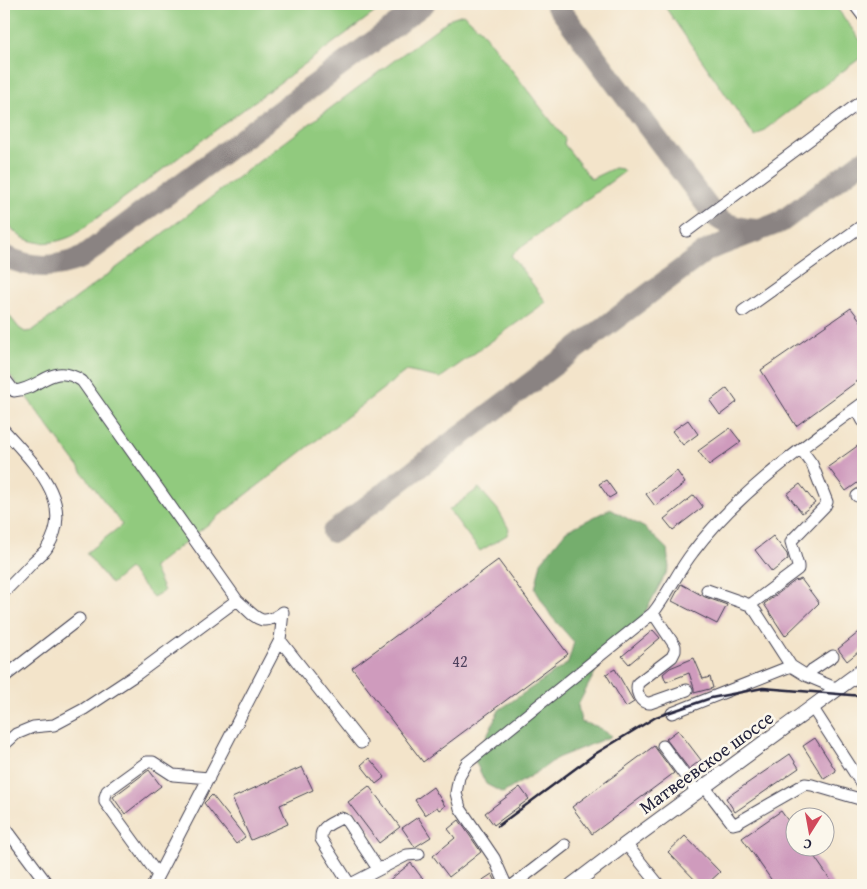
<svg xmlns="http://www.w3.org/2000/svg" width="867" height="889" font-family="'Gentium Book Plus',serif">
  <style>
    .green { fill: #91ca7e; stroke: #5a765c }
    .forest { fill: #74ae6d; stroke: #4b6854 }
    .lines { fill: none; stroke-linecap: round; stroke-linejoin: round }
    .taxiway { stroke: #8a8382; stroke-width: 22 }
    .building { fill: #cf9bbd }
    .minor-casing { stroke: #413f50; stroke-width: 13 }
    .major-casing { stroke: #413f50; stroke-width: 16 }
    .minor { stroke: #fff; stroke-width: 11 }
    .major { stroke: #fff; stroke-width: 14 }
    .rail { stroke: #22223b; stroke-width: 2.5 }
    .labels { text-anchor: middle; stroke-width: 5; stroke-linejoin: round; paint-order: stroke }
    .number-label { font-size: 16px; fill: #4d405c }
    .street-label { font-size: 19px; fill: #22223b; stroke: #fbf7ec }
  </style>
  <rect width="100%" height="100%" fill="#fbf7ec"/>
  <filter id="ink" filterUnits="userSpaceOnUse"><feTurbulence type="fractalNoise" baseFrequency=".02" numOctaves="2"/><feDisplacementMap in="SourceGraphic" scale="10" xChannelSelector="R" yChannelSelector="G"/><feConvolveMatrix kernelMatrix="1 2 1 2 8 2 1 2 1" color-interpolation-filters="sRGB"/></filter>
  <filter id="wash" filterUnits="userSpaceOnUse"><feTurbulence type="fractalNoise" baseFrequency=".0096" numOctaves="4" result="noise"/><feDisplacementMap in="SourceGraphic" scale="20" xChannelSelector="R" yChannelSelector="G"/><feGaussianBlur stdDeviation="1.12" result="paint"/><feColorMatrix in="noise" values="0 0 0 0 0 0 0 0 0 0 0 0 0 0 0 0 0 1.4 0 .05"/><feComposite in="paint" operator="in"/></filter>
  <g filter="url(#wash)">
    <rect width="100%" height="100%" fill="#f3e4ca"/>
    <path class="green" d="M4 4H386L74 235C56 244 33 247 16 233 11 228 8 222 4 217Z
      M663 4H834L863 44V56L755 137Z
      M463 14 481 30 565 139 564 144 591 179 614 168 622 169 624 172 511 255 546 302 440 378 406 371 153 567 164 591 153 597 129 569 111 584 86 553 122 525 4 367V309L19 328 25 332 32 331 451 18Z
      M479 488 498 510 509 529 507 535 480 551 449 510Z"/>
    <path class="forest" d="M610 509 645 528 667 549 669 568 641 620 604 655 578 705 581 722 596 726 612 736 557 758 542 769 503 793 486 784 475 761 499 710 568 663 574 642 551 616 535 589 541 562 566 531Z"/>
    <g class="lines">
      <path class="taxiway" d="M556 4 714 215C726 226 742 229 758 230
        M4 256C32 269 53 269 81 258L424 4
        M333 532 703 253 710 249 781 222 863 161"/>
    </g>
    <g id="blocks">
      <path class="building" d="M851 308 863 324V377L796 426 761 370Z
        M727 388 737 402 720 415 710 401Z
        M688 420 698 434 683 445 672 431Z
        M730 428 741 442 709 465 698 451Z
        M863 442V479L846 491 828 467Z
        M677 471 685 483 655 506 646 494Z
        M606 480 616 494 609 498 599 484Z
        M800 484 815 503 802 513 787 494Z
        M694 495 703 507 673 530 664 519Z
        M773 536 787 554 788 559 772 572 755 550Z
        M498 560 568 654 423 762 352 668Z
        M801 579 819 603 785 636 764 604 796 580 797 581Z
        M681 584 705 597 727 605 717 624 672 601Z
        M863 629V648L847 661 838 649Z
        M653 630 660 638 629 664 622 656Z
        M694 658 703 679 710 677 713 688 694 693V688L689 673 666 682 663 674 670 668Z
        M615 669 634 702 626 707 606 674Z
        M678 730 701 760 689 769 666 739Z
        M815 738 836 771 824 779 803 746Z
        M654 746 674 773 592 834 572 807Z
        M790 754 799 768 735 812 726 798Z
        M369 758 385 777 376 784 361 765Z
        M302 767 313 790 280 805 288 824 251 840 232 798Z
        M149 770 161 786 125 814 113 797Z
        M369 786 400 827 379 843 348 802Z
        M433 787 445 806 439 810 437 807 425 815 415 800Z
        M520 787 529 799 494 825 485 813Z
        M212 795 245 837 236 844 204 803Z
        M781 811 794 829V846H807L834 885H775L742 838Z
        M418 817 431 837 415 847 402 828Z
        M459 820 481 852 449 877 433 856 455 838 448 829Z
        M685 836 720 872 706 885H700L668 852Z
        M411 863 425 882 421 885H383Z
        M492 874 498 885H475Z"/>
    </g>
  </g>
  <g filter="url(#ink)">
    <use href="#blocks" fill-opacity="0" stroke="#413f50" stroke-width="1"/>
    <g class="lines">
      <g class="minor-casing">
        <path id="minor" d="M854 4 863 16
          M687 231 863 100
          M743 311 863 225
          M4 378 14 391C42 389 51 361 82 381L237 600C255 616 260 629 283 612
          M856 408 863 421
          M4 430C32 462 77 502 47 548 44 553 38 557 33 562 24 572 14 582 4 592
          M857 496 863 492
          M707 590 750 605 756 612 791 666 807 676 838 689
          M750 605 798 569V566L791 542 792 540 825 506 827 502 812 464 801 449
          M653 613 675 646V651L672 657 638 683C635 691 640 704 650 703L687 690
          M280 640 361 743
          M807 676 812 670 833 656
          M4 677 79 619
          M812 707 863 786
          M672 713 791 666
          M4 745 16 734 33 727 54 725 84 709 137 674 237 600
          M663 746 697 792
          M704 786 733 824 737 823 805 784 812 785 863 800
          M4 826 48 885
          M626 844 659 885
          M158 875 105 802V797L107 791 147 762H153L173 775 209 778
          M153 885 280 640 283 612
          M349 885 407 855 419 854
          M350 885 321 839C320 826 331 824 341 818L346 820 378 869
          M506 885 494 858 460 808 456 793 459 777 467 763 653 613C668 594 678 571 693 552 738 492 803 447 863 403
          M513 885 565 845"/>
      </g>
      <g class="major-casing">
        <path id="major" d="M572 885 626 844 863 670"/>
      </g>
      <use href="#minor" class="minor"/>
      <use href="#major" class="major"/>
      <path class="rail" d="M498 826 595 754 656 717 711 698 763 688 863 696"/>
    </g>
  </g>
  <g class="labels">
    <g class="number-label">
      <text x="460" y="667">42</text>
    </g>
    <g class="street-label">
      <text transform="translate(706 762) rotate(-36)" y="7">Матвеевское шоссе</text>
    </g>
  </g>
  <rect width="867" height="889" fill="none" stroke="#fbf7ec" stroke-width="20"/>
  <g transform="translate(810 832) rotate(191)"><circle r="24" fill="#fbf7ec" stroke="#a4a2a5"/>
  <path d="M0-4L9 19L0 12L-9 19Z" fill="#d1495b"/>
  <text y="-8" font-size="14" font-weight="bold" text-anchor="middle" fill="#22223b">С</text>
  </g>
</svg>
